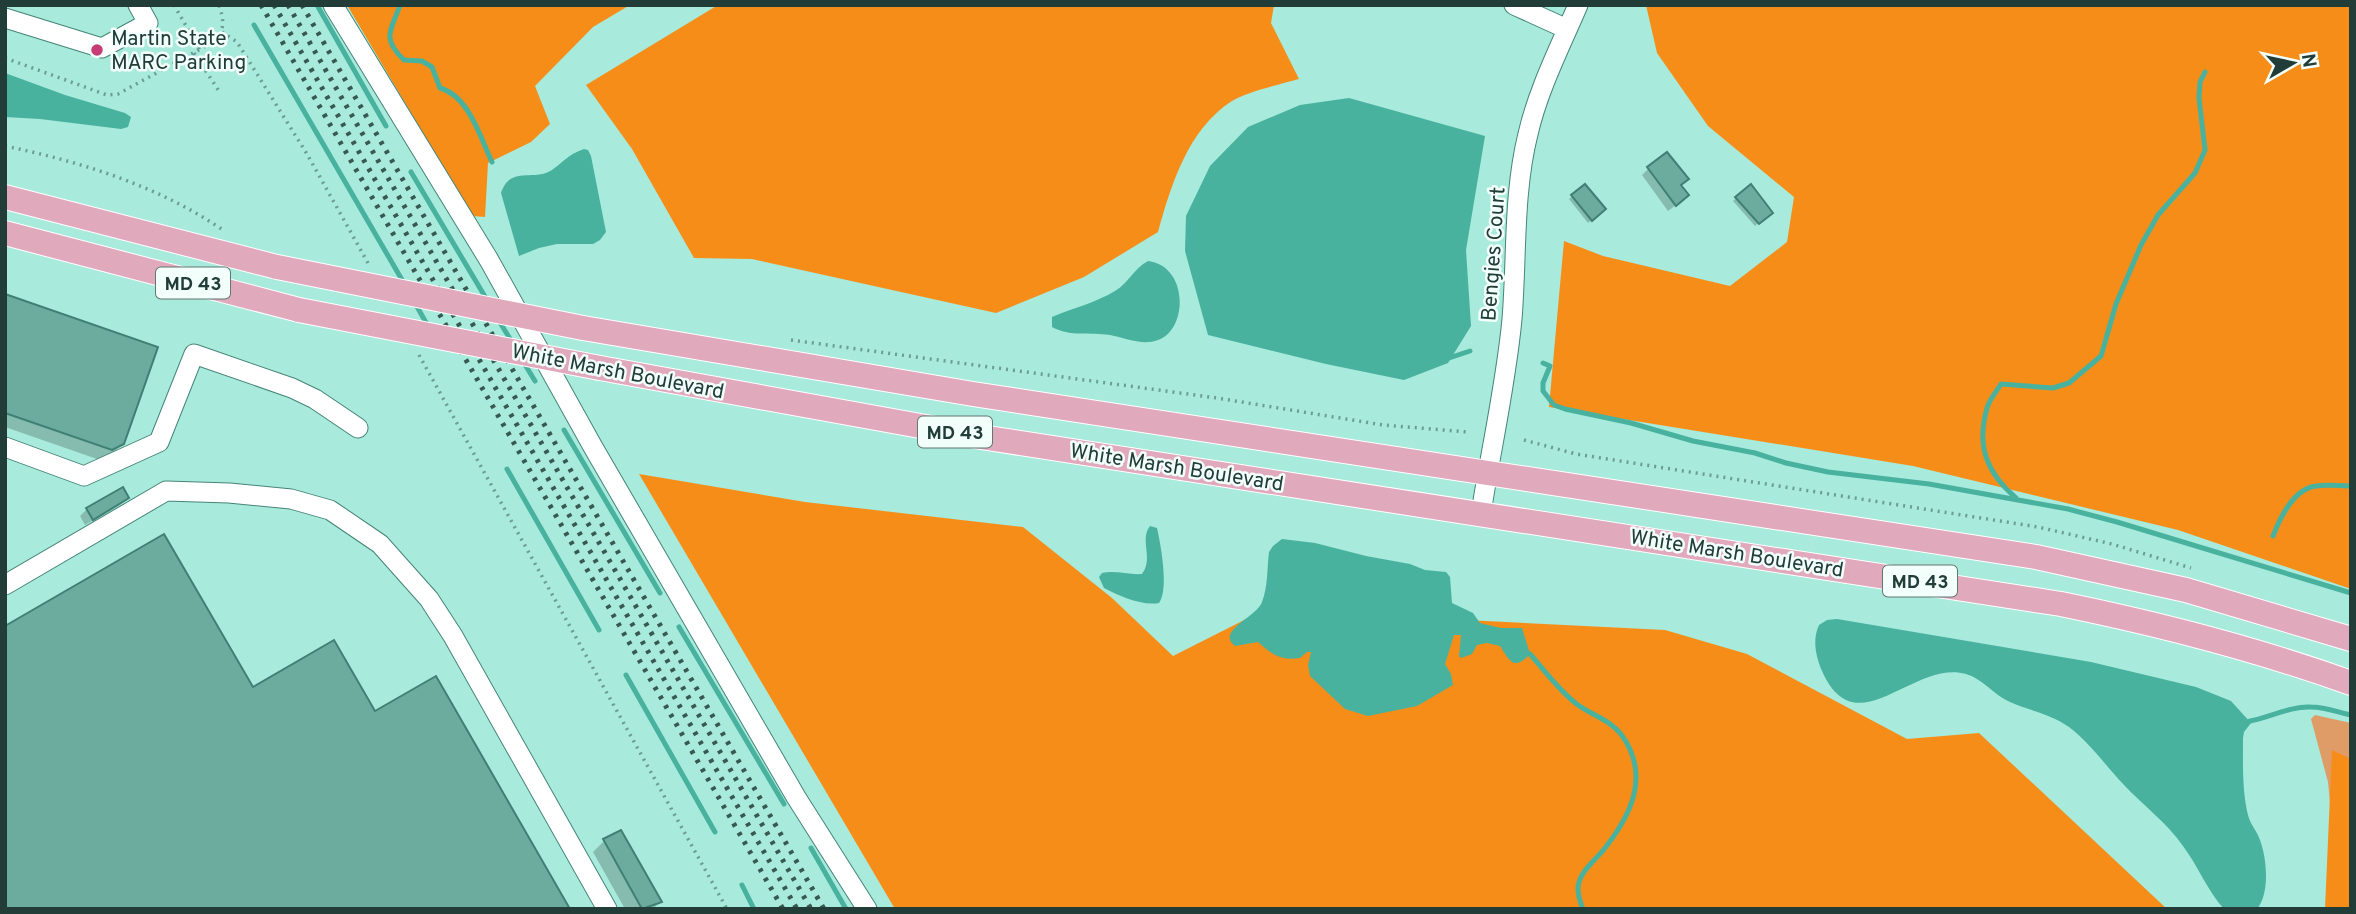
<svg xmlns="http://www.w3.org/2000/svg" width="2356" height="914" font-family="Overpass,sans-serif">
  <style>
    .green { fill: #df9c66 }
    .forest { fill: #f78d19 }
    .water { fill: #48b29f }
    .shadow { fill: #0003 }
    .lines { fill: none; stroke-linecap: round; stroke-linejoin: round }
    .stream { stroke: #48b29f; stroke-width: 5 }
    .building { fill: #6bac9e; stroke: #408074; stroke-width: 2 }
    .minor-casing { stroke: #458578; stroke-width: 21 }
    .major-casing { stroke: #fff; stroke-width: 26 }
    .path { stroke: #6c9d92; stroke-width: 3.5; stroke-dasharray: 2 5; stroke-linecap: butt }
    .minor { stroke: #fff; stroke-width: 19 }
    .major { stroke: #e1a9bc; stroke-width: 24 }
    .rail { stroke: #385952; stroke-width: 5; stroke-dasharray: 3.5 7; stroke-linecap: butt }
    .major-bridge-casing { stroke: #fff; stroke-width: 26; stroke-linecap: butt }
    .major-bridge { stroke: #e1a9bc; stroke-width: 24 }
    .poi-dot { fill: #c63c74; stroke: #f2fffb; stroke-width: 2.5 }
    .labels { text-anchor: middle; stroke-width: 5; stroke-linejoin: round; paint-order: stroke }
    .shield { fill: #f2fffb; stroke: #607772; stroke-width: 2 }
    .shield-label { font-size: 19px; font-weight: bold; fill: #223d37 }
    .poi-label { font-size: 21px; fill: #223d37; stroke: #f2fffb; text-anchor: start }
    .street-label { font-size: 21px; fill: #223d37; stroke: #f2fffb }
  </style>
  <rect width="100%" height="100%" fill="#a8eadb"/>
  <path class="green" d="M2315 715 2351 723V797L2330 803 2328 782 2311 719Z"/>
  <path class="forest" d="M347 5H630L593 27 535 86 550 124 531 142 488 163 485 217 472 216Z
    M718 5H1274L1271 23 1299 79C1281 84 1247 92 1232 101 1188 129 1171 185 1158 232L1084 277 996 313 752 259 694 258 632 149 586 85Z
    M1646 5H2351V589L2178 530 1913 466 1549 407 1564 241 1603 256 1730 286 1787 242 1794 197 1708 126 1657 53Z
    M639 474 805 502 1023 527 1112 598 1173 656 1294 595 1465 620 1665 630 1747 654 1907 739 1979 733 2167 909H895Z
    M2332 750 2351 759V909H2325Z"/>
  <path class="water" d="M5 73 65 95 125 113 131 117 128 127 121 129 40 119 5 117Z
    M1349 98 1485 136 1466 250 1471 326 1448 363 1404 380 1326 364 1208 335 1185 251 1186 216 1210 166 1248 127 1300 105Z
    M584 149 588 150 591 156 606 232 600 240 593 244H557L539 248 519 256 501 193C510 165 534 182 552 170 565 161 567 155 584 149Z
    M1148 261C1189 266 1188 330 1158 340 1142 346 1126 338 1110 335 1090 332 1070 337 1052 327V317C1073 308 1095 303 1115 291 1129 283 1133 269 1148 261Z
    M1150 526 1157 528C1161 546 1169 589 1159 603 1141 606 1120 596 1104 588L1099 577 1102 573C1114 570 1129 575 1142 574 1154 558 1139 540 1150 526Z
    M1282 539 1315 543 1366 556 1410 564 1425 570 1446 572 1450 577 1452 603 1473 613 1480 623 1501 628H1522L1530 654C1514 672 1509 660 1500 646L1487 643 1477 645 1472 654 1461 658 1459 656 1461 635H1454L1445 664 1451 674 1453 685 1417 706 1368 716 1345 709 1310 676 1308 665 1311 652H1307L1300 658C1279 661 1272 654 1258 642L1235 646C1215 631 1257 617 1262 602 1268 587 1267 568 1269 552L1273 546Z
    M1837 619 2091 662 2196 687 2231 701 2251 723 2244 732 2243 738C2243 763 2242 791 2248 815 2250 824 2257 831 2260 840 2267 859 2270 893 2257 909H2224C2207 890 2198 866 2183 846 2167 823 2143 805 2124 785 2106 766 2090 743 2069 727 2051 714 2030 711 2010 702 1994 695 1983 679 1966 674 1913 659 1856 748 1822 671 1816 657 1812 640 1819 625L1827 620Z"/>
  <path class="shadow" d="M1649 168 1680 186V202L1668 211 1642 175Z
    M1585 186 1604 209 1588 223 1569 199Z
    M1750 186 1770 213 1755 226 1733 201Z
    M5 296 123 443 111 455 100 460 5 427Z
    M127 498 120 505 85 525 80 516 87 509Z
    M620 832 660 902 653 909H625L593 852 604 841Z"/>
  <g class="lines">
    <path class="stream" d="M317 5 386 126
      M400 5C391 31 381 38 404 60L422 61 432 67 440 88C469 96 480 137 492 162
      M254 25 405 285
      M411 172 487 300
      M415 303 429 328
      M499 321 512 342
      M1446 359 1470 351
      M524 363 535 381
      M1543 363 1550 366 1543 383V391L1554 405 1565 409 1631 423 1693 441 1755 453 1786 463 1828 472 1929 484 2068 509 2117 522 2351 593
      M564 430 660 593
      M507 469 599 630
      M2016 498C1987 473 1976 447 1987 408 1989 400 1996 392 2001 384L2053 388 2069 383 2101 356 2116 304 2141 245 2158 215 2195 173 2205 150 2199 98 2200 82 2205 72
      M2273 536C2280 518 2293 489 2316 486 2327 484 2340 486 2351 486
      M679 627 784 804
      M1530 654C1545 671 1560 692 1578 705 1595 717 1614 721 1625 740 1649 779 1630 816 1605 848 1596 860 1579 871 1578 888 1578 895 1580 902 1583 909
      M626 675 715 832
      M2250 721C2270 717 2291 706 2311 707 2324 707 2338 712 2351 715
      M811 848 846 909
      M742 885 754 909"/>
  </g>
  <path class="building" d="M1667 152 1689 179 1681 185 1689 195 1676 206 1647 167Z
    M1585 184 1606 209 1592 221 1571 195Z
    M1751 184 1773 213 1759 224 1735 197Z
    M5 294 158 347 124 444 112 450 5 413Z
    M123 487 129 498 93 520 86 508Z
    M164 534 253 687 334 640 375 711 436 676 570 909H5V626Z
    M621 830 662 902 642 909 603 839Z"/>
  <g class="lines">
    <g class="minor-casing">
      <path id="minor" d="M333 5 489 260 593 447 796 797 867 909
        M1514 5 1567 29
        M5 18 102 48 148 23 138 5
        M5 447 84 476 159 442 194 354 292 388 315 399 358 428
        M1481 513C1491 449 1506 384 1512 319 1517 258 1513 194 1528 134 1538 90 1560 47 1578 5
        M5 585 166 491 229 493 291 499 330 510 380 544 429 599 453 636 607 909"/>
    </g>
    <g class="major-casing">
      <path id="major" d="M5 197 277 267
        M5 233 299 310
        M583 328 973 394 2036 557 2186 590 2351 639
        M600 368 981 437 2061 604C2159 624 2256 649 2351 683"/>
    </g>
    <path class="path" d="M174 5 200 50
      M222 32 237 42 307 154 368 263
      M194 53 219 91
      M5 58 107 95 118 94 215 41C225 29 224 20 219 5
      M5 146C82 162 158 186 223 230
      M791 340 1217 398 1383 425 1468 432
      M419 355 727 909
      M1524 440 1576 454 2038 527 2112 544 2191 568"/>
    <use href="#minor" class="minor"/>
    <use href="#major" class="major"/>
    <path class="rail" d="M261 5 783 909
      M274 5 797 909
      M288 5 811 909
      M302 5 824 909"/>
    <g class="major-bridge-casing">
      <path id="major-bridge" d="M277 267 583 328
        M299 310 600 368"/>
    </g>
    <use href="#major-bridge" class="major-bridge"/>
  </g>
  <circle class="poi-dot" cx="97" cy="50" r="7"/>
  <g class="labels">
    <g class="shield">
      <rect x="156" y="267.5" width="74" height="31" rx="5"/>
      <rect x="918" y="416.5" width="74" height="31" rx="5"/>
      <rect x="1883" y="565.5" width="74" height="31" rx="5"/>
    </g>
    <g class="shield-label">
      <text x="193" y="290">MD 43</text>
      <text x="955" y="439">MD 43</text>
      <text x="1920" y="588">MD 43</text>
    </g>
    <g class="poi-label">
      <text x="111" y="45">Martin State<tspan x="111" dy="24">MARC Parking</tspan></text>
    </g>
    <g class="street-label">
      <text transform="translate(1493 254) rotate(-86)" y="7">Bengies Court</text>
      <text transform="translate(618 371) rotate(11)" y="7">White Marsh Boulevard</text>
      <text transform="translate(1177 467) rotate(9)" y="7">White Marsh Boulevard</text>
      <text transform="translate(1737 553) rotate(9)" y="7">White Marsh Boulevard</text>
    </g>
  </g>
  <rect width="2356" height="914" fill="none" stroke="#223d37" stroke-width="14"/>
  <g transform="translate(2293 63) rotate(81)" stroke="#f2fffb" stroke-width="5" paint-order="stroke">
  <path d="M0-5L12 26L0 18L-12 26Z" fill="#223d37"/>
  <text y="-10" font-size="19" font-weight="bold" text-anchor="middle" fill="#223d37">N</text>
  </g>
</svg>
